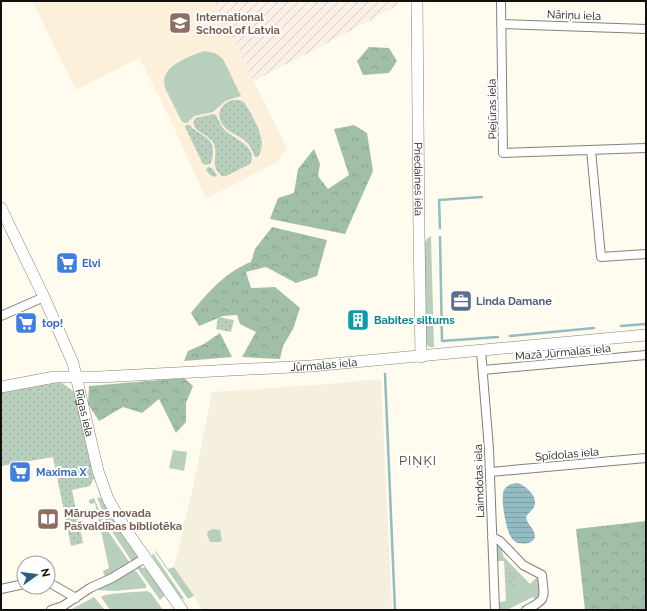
<svg xmlns="http://www.w3.org/2000/svg" width="647" height="611" font-family="Raleway,sans-serif">
  <style>
    .built { fill: #f5f0dd }
    .industrial { fill: url(#industrial-furrows) }
    .education { fill: #fcf0db }
    .green { fill: #b9cfbe }
    .forest { fill: url(#forest-crowns) }
    .park { fill: url(#park-dots) }
    .water { fill: url(#water-rules) }
    .lines { fill: none; stroke-linecap: round; stroke-linejoin: round }
    .stream { stroke: #92bbc2; stroke-width: 2.5 }
    .street-casing { stroke: #848176; stroke-width: 10 }
    .secondary-casing { stroke: #848176; stroke-width: 12 }
    .street { stroke: #fff; stroke-width: 8 }
    .secondary { stroke: #fff; stroke-width: 11 }
    .labels { text-anchor: middle; stroke-width: 4; stroke-linejoin: round; paint-order: stroke }
    .street-label { font-size: 11px; fill: #11100c; stroke: #fff }
    .education-label { font-size: 11px; font-weight: bold; fill: #785e54; stroke: #fff; text-anchor: start }
    .shop-label { font-size: 11px; font-weight: bold; fill: #366cbe; stroke: #fff; text-anchor: start }
    .service-label { font-size: 11px; font-weight: bold; fill: #4e5e75; stroke: #fff; text-anchor: start }
    .culture-label { font-size: 11px; font-weight: bold; fill: #0d838f; stroke: #fff; text-anchor: start }
    .quarter-label { font-size: 13px; letter-spacing: 1px; fill: #48453b; stroke: #fff }
  </style>
  <defs>
    <pattern id="industrial-furrows" width="10" height="10" patternUnits="userSpaceOnUse"><rect width="10" height="10" fill="#fcefe6"/><path d="M-1 1l2-2M0 10L10 0M9 11l2-2" fill="none" stroke="#d7ccc4"/></pattern>
    <pattern id="forest-crowns" width="20" height="18" patternUnits="userSpaceOnUse"><rect width="20" height="18" fill="#a1bea8"/><path d="M2 6a3 3 0 1 1 6 0M12 15a3 3 0 1 1 6 0" fill="none" stroke="#8aa28f"/></pattern>
    <pattern id="park-dots" width="8" height="8" patternUnits="userSpaceOnUse"><rect width="8" height="8" fill="#b9cfbe"/><path d="M2 2h.1M6 6h.1" fill="none" stroke="#9eb1a2" stroke-width="1.8" stroke-linecap="round"/></pattern>
    <pattern id="water-rules" width="6" height="5" patternUnits="userSpaceOnUse"><rect width="6" height="5" fill="#92bbc2"/><path d="M0 2.5h6" fill="none" stroke="#7da0a6"/></pattern>
  </defs>
  <rect width="100%" height="100%" fill="#fffcef"/>
  <path class="built" d="M381 379 392 610H203L174 567 193 487 212 392 315 385Z"/>
  <path class="industrial" d="M214 1H400L394 7 358 27 254 81Z"/>
  <path class="education" d="M32 1H214L287 148 277 162 206 199 172 123 139 58 76 90Z"/>
  <path class="green" d="M204 51 215 53 223 59 241 96 225 101 213 112 194 116 187 123 182 122 166 90C164 85 163 79 166 74 170 64 194 54 204 51Z
    M431 236 434 347H429L426 343 424 244 427 239Z
    M173 450 187 452 184 471 169 468Z
    M97 497 104 499 136 552 137 557 132 562 107 524Z
    M94 498 108 531 130 563 106 576 104 575 103 571 109 568 95 503 91 504 89 502V500Z
    M213 529 220 530 222 540 221 542H210L207 535 208 531Z
    M499 546 502 548 503 556 530 584 537 577 540 580 541 597 537 602 533 597 507 610H500L499 602 506 601 504 561H498L497 547Z
    M156 551 168 569 174 567 194 596 188 599 155 552Z
    M153 553 185 600 181 598 152 556Z
    M139 567 146 568 166 594 160 600 137 568Z
    M133 570 136 571 146 585V588L115 591 97 590 98 588Z
    M147 591 151 593 163 610H110L101 597C105 593 138 592 147 591Z
    M94 597 105 610H70Z"/>
  <path class="forest" d="M369 47 389 48 397 61 389 73 363 75 357 61Z
    M354 125 367 133 373 171 345 234 270 219 278 198 294 193 298 169 314 149 320 164 318 176 328 189 349 175 334 129Z
    M272 227 327 240 317 276 296 283 266 267 246 272 251 288 275 287 300 308 293 329 283 346 280 359 242 357 256 332 240 324 237 315 223 316 199 326 191 313C208 292 227 271 251 262L255 249Z
    M220 333 232 357 184 361 188 351 204 344Z
    M184 378 193 386 186 403V422L176 433 159 399 142 413 123 407 99 421 88 404 89 386Z
    M646 521V610H585L576 529Z"/>
  <path class="park" d="M233 100H239L244 102C253 117 269 141 258 157H255C252 151 251 145 245 141 241 136 234 135 229 131 215 121 216 105 233 100Z
    M213 114 216 115C219 121 221 127 226 131 234 139 259 147 250 164L226 176H222C208 165 220 155 213 142 207 133 191 132 194 120L196 118Z
    M186 125H189C195 131 202 134 208 139 215 145 214 158 210 164L206 165 203 164 185 127Z
    M208 167 212 168 217 176C212 178 209 174 206 170Z
    M218 317 234 320 231 332 216 329Z
    M61 382 74 392 94 478 90 486 72 490 83 543 71 546 53 457 1 466V393Z
    M507 573H515V578H517V581L515 582 516 589H509V579H507Z"/>
  <path class="water" d="M518 483C526 486 539 497 534 507 532 511 528 513 526 517 527 525 535 528 535 537 532 544 525 544 518 543 515 542 512 539 511 537 506 530 500 497 504 490 507 485 512 483 518 483Z"/>
  <g class="lines">
    <path class="stream" d="M440 228 439 200 482 197
      M440 237 442 341 498 337
      M621 326 646 324
      M510 336 594 328
      M385 374 395 610
      M639 610 646 607"/>
    <g class="street-casing">
      <path id="street" d="M501 1 503 153 646 148
        M501 24 646 29
        M591 150 601 257 646 254
        M1 316 44 297
        M481 351 489 449 495 610
        M483 370 646 355
        M490 472 646 458
        M492 537 500 541 523 565 542 575C544 598 548 599 526 610
        M48 582 76 598
        M1 589 24 584
        M51 610 63 606 90 588 112 578 145 558"/>
    </g>
    <g class="secondary-casing">
      <g id="secondary">
        <path id="s1" d="M417 1 419 233 421 357"/>
        <path id="s2" d="M1 208 44 297 73 363 98 471 108 499 126 530 182 610"/>
        <path id="s3" d="M1 387 55 377H99L311 366 646 335"/>
      </g>
    </g>
    <use href="#street" class="street"/>
    <use href="#secondary" class="secondary"/>
  </g>
  <defs>
    <g id="school-square" transform="scale(1.15)"><rect x="-9" y="-9" width="18" height="18" rx="4" fill="#8d6e63" stroke="#fff"/><path d="M0-5L7-2L0 1L-7-2ZM-4 1L0 2.5L4 1V4Q0 6-4 4Z" fill="#fff"/></g>
    <g id="supermarket-square" transform="scale(1.15)"><rect x="-9" y="-9" width="18" height="18" rx="4" fill="#3f7fe0" stroke="#fff"/><path d="M-6-5.5h2.5l.6 2H6L4.5 2H-2.5L-4.4-4H-6ZM-1.5 3.2a1.3 1.3 0 1 0 .1 0ZM3 3.2a1.3 1.3 0 1 0 .1 0Z" fill="#fff"/></g>
    <g id="office-square" transform="scale(1.15)"><rect x="-9" y="-9" width="18" height="18" rx="4" fill="#5c6f8a" stroke="#fff"/><path d="M-6-3h4V-5.5h4V-3h4V5H-6ZM-1-4.5V-3h2v-1.5ZM-6 0V1H6V0Z" fill="#fff"/></g>
    <g id="building-square" transform="scale(1.15)"><rect x="-9" y="-9" width="18" height="18" rx="4" fill="#0f9aa8" stroke="#fff"/><path d="M-4-6H4V6H1V3H-1V6H-4ZM-2.5-4.3h1.7v1.8h-1.7ZM.8-4.3h1.7v1.8H.8ZM-2.5-1h1.7V.8h-1.7ZM.8-1h1.7V.8H.8Z" fill="#fff"/></g>
    <g id="library-square" transform="scale(1.15)"><rect x="-9" y="-9" width="18" height="18" rx="4" fill="#8d6e63" stroke="#fff"/><path d="M-6-4Q-3-5.5-.7-3.5V5Q-3 3-6 4ZM6-4Q3-5.5 .7-3.5V5Q3 3 6 4Z" fill="#fff"/></g>
  </defs>
  <g fill-rule="evenodd">
    <use href="#school-square" x="180" y="23"/>
    <use href="#supermarket-square" x="67" y="263"/>
    <use href="#office-square" x="461" y="301"/>
    <use href="#building-square" x="358" y="320"/>
    <use href="#supermarket-square" x="26" y="323"/>
    <use href="#supermarket-square" x="20" y="472"/>
    <use href="#library-square" x="48" y="519"/>
  </g>
  <g class="labels">
    <g class="street-label">
      <text transform="translate(574 15) rotate(2)" y="4">Nāriņu iela</text>
      <text transform="translate(492 109) rotate(-91)" y="4">Piejūras iela</text>
      <text dy="4" stroke="none"><textPath href="#s1" startOffset="178">Priedaines iela</textPath></text>
      <text transform="translate(563 352) rotate(-5)" y="4">Mazā Jūrmalas iela</text>
      <text dy="4" stroke="none"><textPath href="#s3" startOffset="324">Jūrmalas iela</textPath></text>
      <text dy="4" stroke="none"><textPath href="#s2" startOffset="222">Rīgas iela</textPath></text>
      <text transform="translate(567 454) rotate(-5)" y="4">Spīdolas iela</text>
      <text transform="translate(479 481) rotate(-92)" y="4">Laimdotas iela</text>
    </g>
    <g class="education-label">
      <text x="196" y="21">International<tspan x="196" dy="13">School of Latvia</tspan></text>
      <text x="64" y="517">Mārupes novada<tspan x="64" dy="13">Pašvaldības bibliotēka</tspan></text>
    </g>
    <g class="shop-label">
      <text x="82" y="267">Elvi</text>
      <text x="42" y="327">top!</text>
      <text x="36" y="476">Maxima X</text>
    </g>
    <g class="service-label">
      <text x="476" y="305">Linda Damane</text>
    </g>
    <g class="culture-label">
      <text x="374" y="324">Babites siltums</text>
    </g>
    <g class="quarter-label">
      <text x="418" y="465">PIŅĶI</text>
    </g>
  </g>
  <rect width="647" height="611" fill="none" stroke="#11100c" stroke-width="4"/>
  <g transform="translate(36 575) rotate(76)"><circle r="19" fill="#ffffff" stroke="#a09f9e"/>
  <path d="M0-3L7 15L0 10L-7 15Z" fill="#2d5e7c"/>
  <text y="-6" font-size="11" font-weight="bold" text-anchor="middle" fill="#11100c">N</text>
  </g>
</svg>
